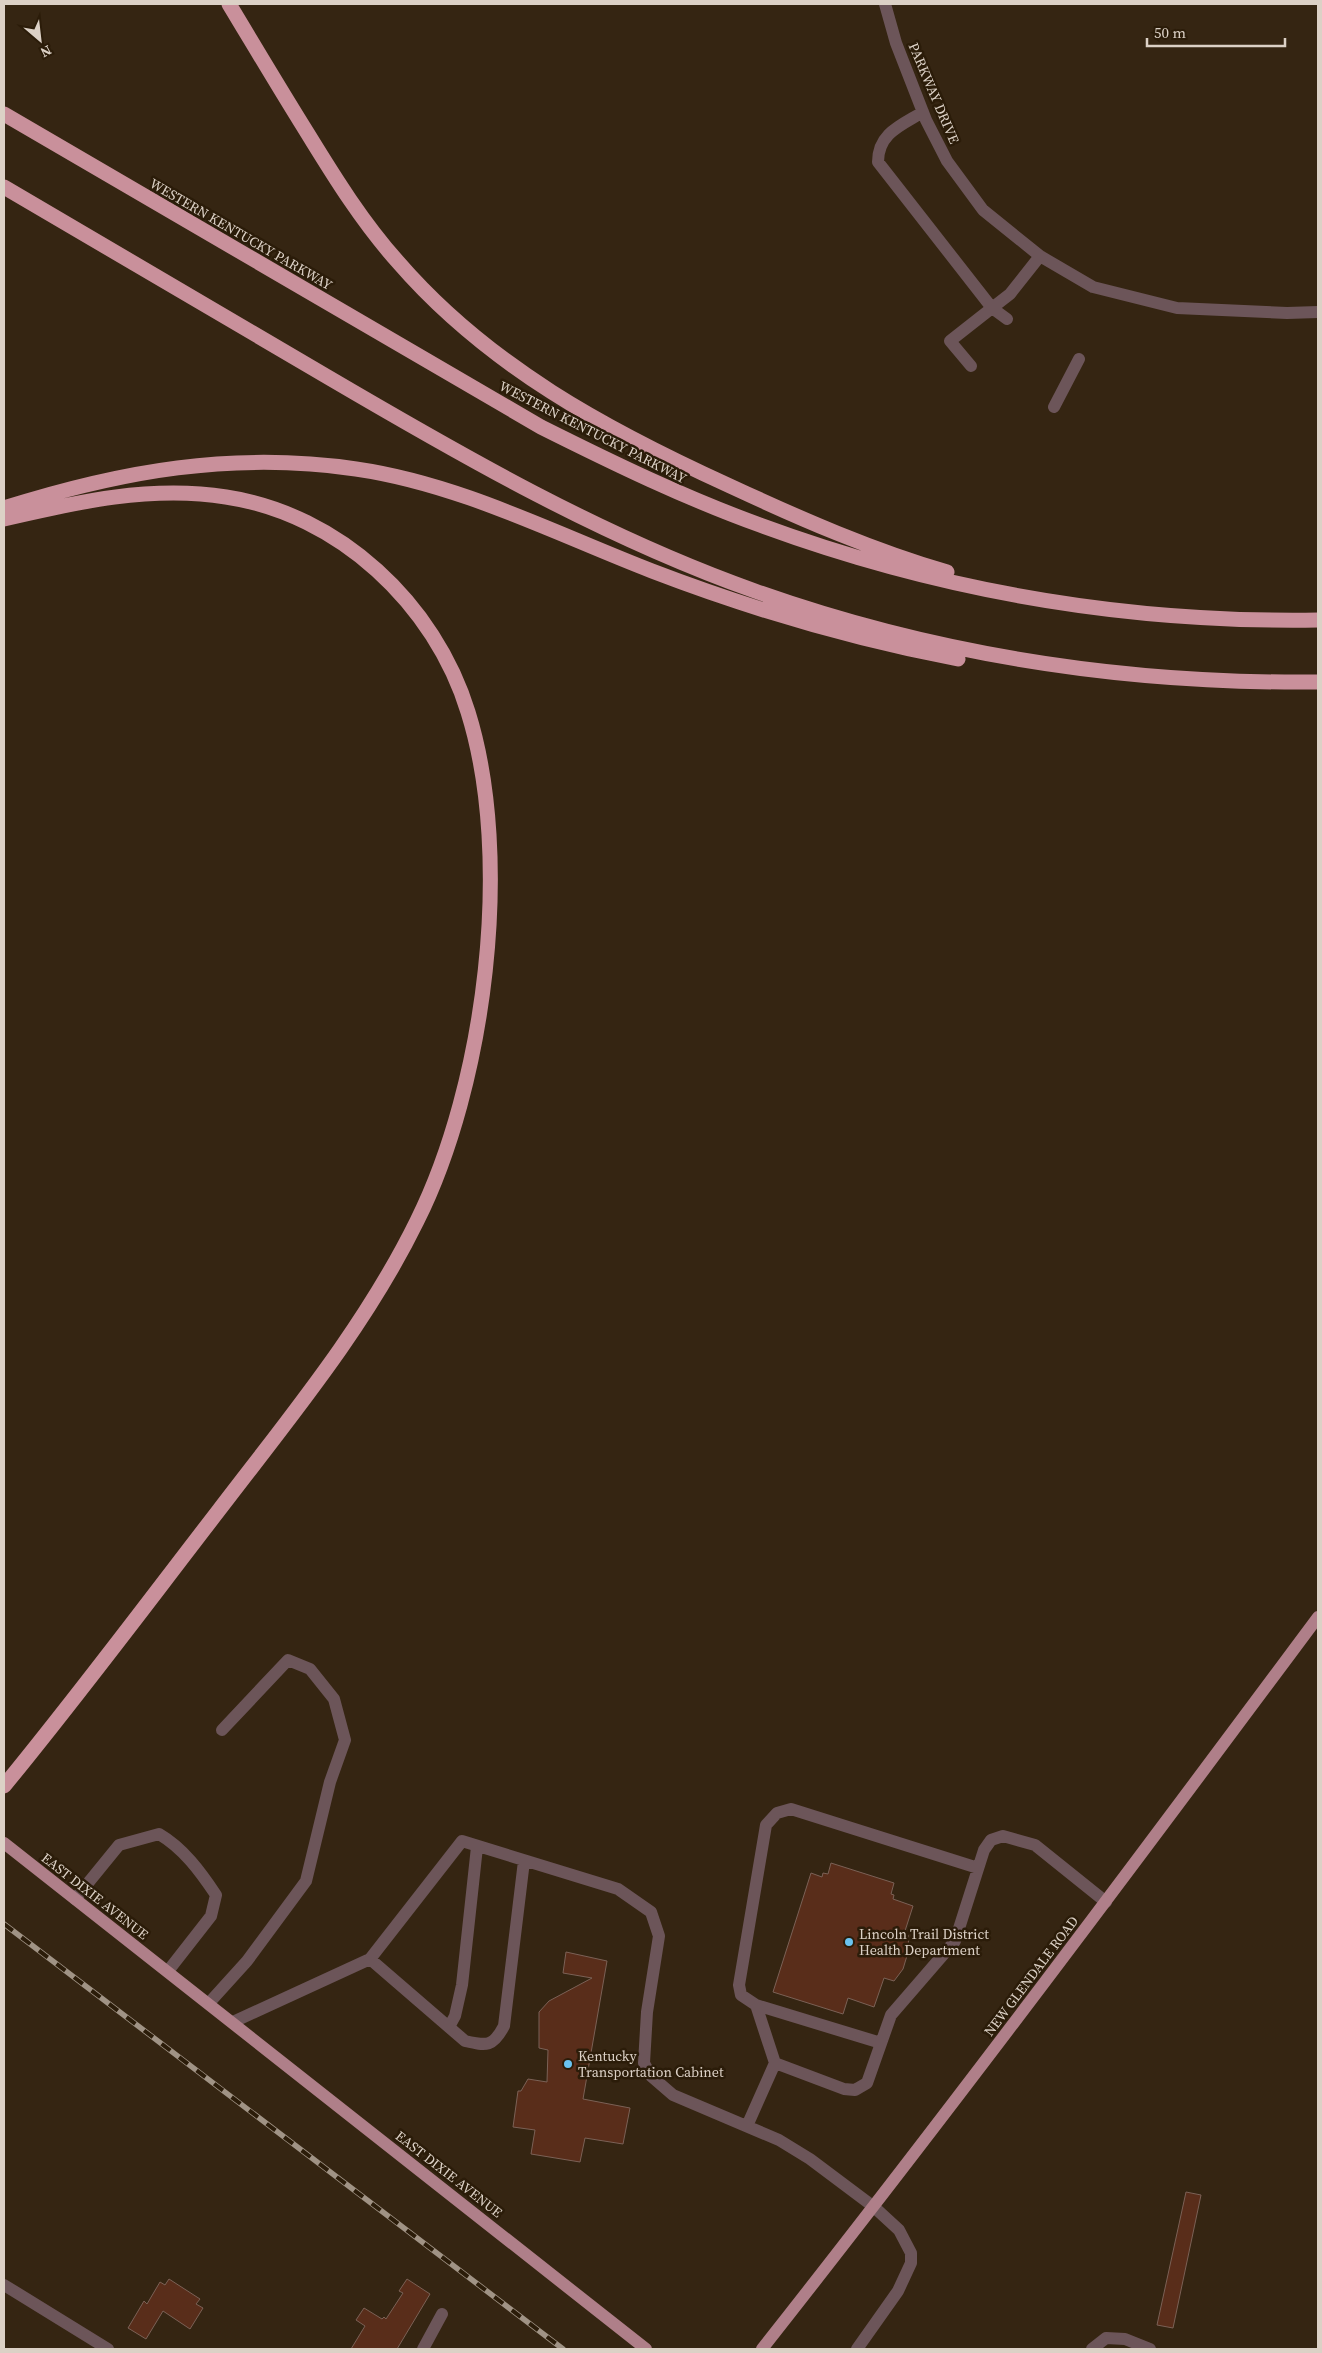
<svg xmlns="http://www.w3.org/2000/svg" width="1322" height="2353" font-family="'Source Serif 4',serif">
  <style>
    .building { fill: #592d1a; stroke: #7b6156 }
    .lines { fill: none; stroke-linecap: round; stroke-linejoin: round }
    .minor { stroke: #6c5559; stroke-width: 12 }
    .major { stroke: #af7f89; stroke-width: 12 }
    .highway { stroke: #c9909b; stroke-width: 15 }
    .rail-casing { stroke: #a09385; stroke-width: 5.5 }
    .rail { stroke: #2b1c09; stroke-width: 4; stroke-dasharray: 11; stroke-linecap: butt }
    .poi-dot { fill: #6ac3f1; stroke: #2b1c09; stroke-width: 2 }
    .labels { text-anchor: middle; stroke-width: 5; stroke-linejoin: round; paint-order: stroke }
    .street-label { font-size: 14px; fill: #dcd1c6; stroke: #2b1c09 }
    .poi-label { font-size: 14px; fill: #dcd1c6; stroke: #2b1c09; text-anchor: start }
  </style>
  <rect width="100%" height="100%" fill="#352512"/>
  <path class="building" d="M831 1863 894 1883 891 1894 894 1895 893 1899 913 1906 904 1934 908 1935 909 1949 903 1969 894 1981 884 1978 874 2007 848 1998 843 2014 773 1992 811 1873 822 1877 823 1873 828 1874Z
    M566 1952 607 1961 583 2099 630 2108 623 2144 585 2138 580 2162 531 2154 535 2130 513 2127 518 2091H521L528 2079 547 2082 548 2050 539 2048V2012L549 2001 592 1978 563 1973Z
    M1186 2192 1201 2195 1173 2328 1157 2325Z
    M169 2279 200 2299 196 2304 203 2308 190 2329 163 2311 146 2339 128 2328 144 2301 147 2304 160 2282 165 2285Z
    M407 2279 430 2294 397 2349H351L365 2326 356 2320 364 2308 382 2319 384 2317 386 2319 403 2293 399 2291Z"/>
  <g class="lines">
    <path class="minor" d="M885 4 896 43 926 120 947 161 983 210 1040 256 1093 287 1177 308 1287 313 1318 312
      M923 112C902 125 878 133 878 162L992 308 1010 294 1040 256
      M971 366 950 341 992 308 1007 319
      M1054 407 1079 359
      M978 1868 791 1809 777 1813 766 1825 739 1985 741 1995 756 2005 775 2063 844 2089 855 2090 867 2083 891 2015 955 1941 984 1850 991 1840 1003 1836 1035 1845 1106 1902
      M75 1899 119 1845 159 1834C183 1848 200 1871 216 1895L211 1916 168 1971
      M370 1959 465 2041C487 2046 493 2047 504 2026L524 1861
      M209 2003 247 1961 306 1881 330 1782 345 1740 334 1699 310 1669 288 1660 222 1730
      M756 2005 881 2043
      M233 2022 370 1959 462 1841 618 1889 651 1912 659 1936 647 2012 644 2063 651 2076 673 2095 779 2140 810 2159 874 2207 899 2230 911 2253V2263L898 2291 857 2349
      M449 2027 455 2016 462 1985 477 1847
      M747 2126 775 2063
      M4 2285 108 2349
      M423 2349 442 2314
      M1092 2349 1106 2338 1125 2339 1150 2349"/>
    <path class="major" d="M4 1843 646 2349
      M762 2349C952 2108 1135 1863 1318 1617"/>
    <path class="highway" d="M229 4C255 47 281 91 308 134 335 178 363 223 398 262 488 366 607 430 730 486 801 519 872 550 947 572
      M4 114 541 427C613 463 685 498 760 525 939 591 1128 623 1318 620
      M4 187C111 250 218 313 326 376 464 457 603 537 755 591 938 656 1124 684 1318 682
      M4 508C121 471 233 451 356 469 460 484 556 534 652 571 751 609 854 639 958 659
      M4 519C77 502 151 485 226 497 339 514 435 604 468 712 514 859 485 1085 417 1221 365 1327 290 1417 219 1510 148 1602 78 1696 4 1786"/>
    <g class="rail-casing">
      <path id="rail" d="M4 1924 563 2349"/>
    </g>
    <use href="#rail" class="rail"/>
  </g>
  <g class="poi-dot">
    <circle cx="849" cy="1942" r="5"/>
    <circle cx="568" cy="2064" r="5"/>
  </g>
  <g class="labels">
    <g class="street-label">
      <text transform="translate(934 93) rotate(67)" y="5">PARKWAY DRIVE</text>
      <text transform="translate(241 234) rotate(30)" y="5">WESTERN KENTUCKY PARKWAY</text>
      <text transform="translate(593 432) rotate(27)" y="5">WESTERN KENTUCKY PARKWAY</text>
      <text transform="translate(95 1896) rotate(38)" y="5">EAST DIXIE AVENUE</text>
      <text transform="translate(1031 1976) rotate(-53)" y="5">NEW GLENDALE ROAD</text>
      <text transform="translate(449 2174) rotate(38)" y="5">EAST DIXIE AVENUE</text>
    </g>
    <g class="poi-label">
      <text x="859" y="1939">Lincoln Trail District<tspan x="859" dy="16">Health Department</tspan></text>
      <text x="578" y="2061">Kentucky<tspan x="578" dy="16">Transportation Cabinet</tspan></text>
    </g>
  </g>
  <rect width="1322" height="2353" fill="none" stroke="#dcd1c6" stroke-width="10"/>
  <g transform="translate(40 40) rotate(152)" stroke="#2b1c09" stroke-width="4" paint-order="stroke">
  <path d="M0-4L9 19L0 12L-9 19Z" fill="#dcd1c6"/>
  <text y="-8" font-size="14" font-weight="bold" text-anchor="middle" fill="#dcd1c6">N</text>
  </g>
  <path d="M1147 38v8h138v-8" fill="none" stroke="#dcd1c6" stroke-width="2.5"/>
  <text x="1154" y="38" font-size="15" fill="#dcd1c6" stroke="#2b1c09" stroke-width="4" paint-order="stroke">50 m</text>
</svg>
